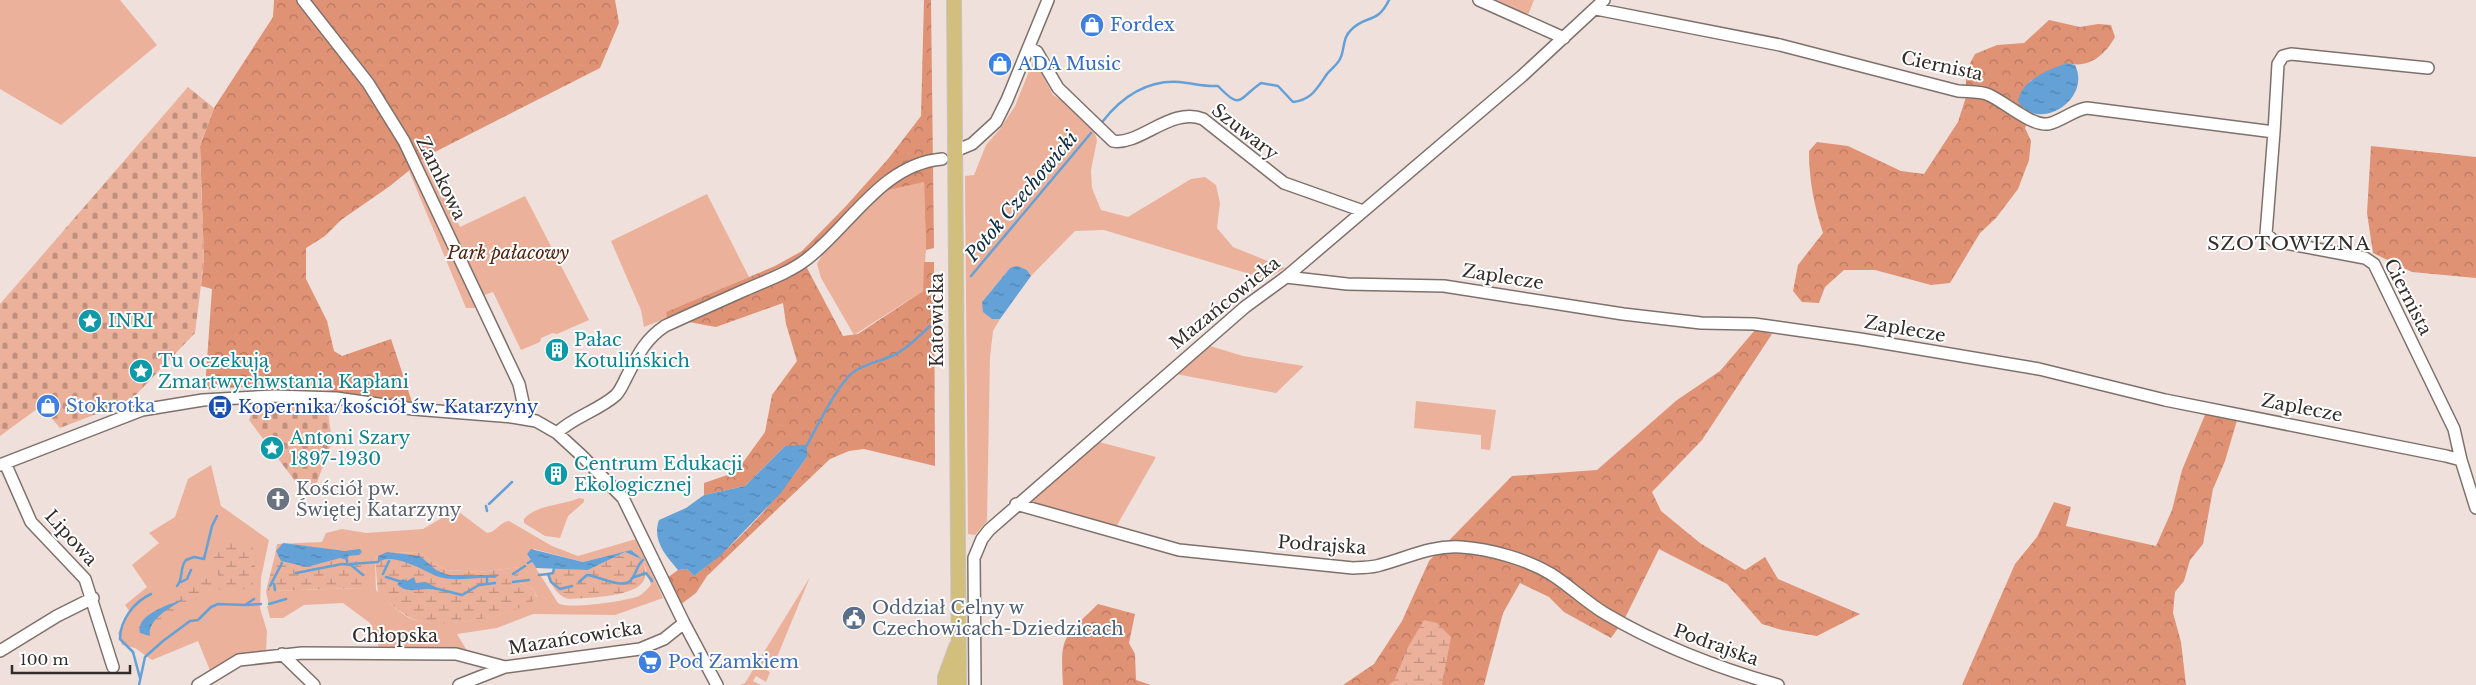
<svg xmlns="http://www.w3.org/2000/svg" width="2476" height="685" font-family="'Libre Baskerville',serif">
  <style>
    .green { fill: #ecb19b; fill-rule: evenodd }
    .forest { fill: url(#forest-crowns) }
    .wetland { fill: url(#wetland-marsh) }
    .cemetery { fill: url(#cemetery-stones) }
    .water { fill: url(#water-ripples) }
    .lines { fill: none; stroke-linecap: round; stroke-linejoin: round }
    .stream { stroke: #63a1d7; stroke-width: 2.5 }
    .minor-casing { stroke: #7e716c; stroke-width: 14 }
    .major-casing { stroke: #c6c4c4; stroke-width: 16 }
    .minor { stroke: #fff; stroke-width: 11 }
    .major { stroke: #d2be7d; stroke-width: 14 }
    .labels { text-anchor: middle; stroke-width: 4; stroke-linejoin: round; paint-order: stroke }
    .shop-label { font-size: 18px; fill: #366cbe; stroke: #fff; text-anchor: start }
    .street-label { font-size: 18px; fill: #322d2b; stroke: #fff }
    .park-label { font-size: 18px; font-style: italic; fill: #54230e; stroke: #fff }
    .culture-label { font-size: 18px; fill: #0d838f; stroke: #fff; text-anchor: start }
    .transit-label { font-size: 18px; fill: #164399; stroke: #fff; text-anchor: start }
    .worship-label { font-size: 18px; fill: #5b616d; stroke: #fff; text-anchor: start }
    .service-label { font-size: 18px; fill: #4e5e75; stroke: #fff; text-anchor: start }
    .water-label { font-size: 19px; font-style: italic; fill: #102c42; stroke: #fff }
    .neighbourhood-label { font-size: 19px; letter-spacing: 1px; fill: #322d2b; stroke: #fff }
  </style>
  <defs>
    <pattern id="forest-crowns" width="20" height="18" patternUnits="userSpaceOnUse" patternTransform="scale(1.25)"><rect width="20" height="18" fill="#e09275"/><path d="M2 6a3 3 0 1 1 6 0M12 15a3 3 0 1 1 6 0" fill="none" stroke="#b67860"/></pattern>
    <pattern id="wetland-marsh" width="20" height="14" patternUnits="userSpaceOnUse" patternTransform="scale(1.25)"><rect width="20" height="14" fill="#ecb19b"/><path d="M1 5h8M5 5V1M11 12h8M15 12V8" fill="none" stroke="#c0907f"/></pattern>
    <pattern id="cemetery-stones" width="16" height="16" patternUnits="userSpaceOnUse" patternTransform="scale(1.25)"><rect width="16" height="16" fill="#ecb19b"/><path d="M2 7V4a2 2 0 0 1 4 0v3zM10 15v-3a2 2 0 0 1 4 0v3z" fill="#c0907f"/></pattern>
    <pattern id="water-ripples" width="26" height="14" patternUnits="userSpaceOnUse" patternTransform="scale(1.25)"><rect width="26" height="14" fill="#63a1d7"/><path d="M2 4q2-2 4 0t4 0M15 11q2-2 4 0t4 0" fill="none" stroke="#5284af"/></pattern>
  </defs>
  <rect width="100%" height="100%" fill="#efe0db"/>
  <path class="green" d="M0 0H120L157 45 61 125 0 89Z
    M1496 0H1534L1528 15Z
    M1034 59 1053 95 1070 106 1094 131 1097 140 1091 170 1092 188 1101 210 1128 217 1191 179 1205 177 1216 185 1220 203 1217 228 1233 247 1285 268 1266 279 1104 230 1075 231 1031 276 1027 270 1010 268 982 302 992 319H1000L993 331 990 357 987 521 975 535 968 534 965 176 974 175 986 145 1000 129 1015 106Z
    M427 156 460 227 525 196 589 320 557 334 553 333 541 338 540 342 521 350 493 292 482 296 420 162Z
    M412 168 478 308H466L409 171Z
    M924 182 926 250 923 291 854 335 821 278 817 264C830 240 862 205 886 191 896 185 913 184 924 182Z
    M707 194 749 277 667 312V318L644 327 641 310 611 241Z
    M1210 346 1243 356 1304 366 1276 393 1176 374Z
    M1416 401 1496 410 1490 450 1481 449V435L1414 428Z
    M1099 442 1156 457 1116 527 1029 502Z
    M211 465 221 506 269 540 261 578 260 608 267 631 266 651 232 658 211 673 198 641 152 660 135 648 122 645 118 633 130 612 125 605 147 587 132 565 159 543 149 533 175 517 188 479Z
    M579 498 584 499V502L568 516 560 538 545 536 524 523V519C537 504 562 506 579 498Z
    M452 512H459L487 533C497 532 499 522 509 521L552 546 578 556 636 539 663 598 615 615 533 614 497 628 457 634 469 654 380 650 370 623 343 603 304 605 283 618H270L267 606H269L266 591 361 588 279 561 275 555 277 544 322 542 326 533 342 529 366 533 423 529ZM534 549 583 562 631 550 643 560 651 585C647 589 643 594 639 596 627 601 567 610 558 603L527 554ZM387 552 421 553 431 562 447 570 479 572 519 567 518 582 533 589 537 597C516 617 438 630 412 619 398 613 387 600 376 590L375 558Z
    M810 577 775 662 768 659 760 667 770 672 766 682 756 676 753 681 761 685H740L745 683Z"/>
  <path class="forest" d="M274 0H615L619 23 600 68 427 156 390 186 341 220 325 236 306 248V279L327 321 334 351 342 356 391 339 412 402 289 385 205 389 212 289 201 286 204 261 200 146 214 108 273 17Z
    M924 0H931L934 248 926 250 924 182 888 190 877 184 857 201 808 253 807 268 843 336 858 334 923 291 924 262H934L935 466 864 449 849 451 830 459 707 576 696 593 680 605 667 578 678 570 687 569 694 576C738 543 775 502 807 457L785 446 745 486 704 495V483L736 472 765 432 772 395 797 361 786 324 783 303 716 327 667 318 666 312 775 266 802 251 846 206 888 159 921 116Z
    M2049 20 2080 27 2098 24 2111 25 2115 37C2105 55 2089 69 2067 63L2030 81 2023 108 2031 114 2025 128 2031 141 2029 160 2018 189 1996 218 1980 233 1950 283 1931 285 1875 270H1844L1825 287 1819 303 1802 302 1793 291 1798 265 1823 233C1814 205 1809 180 1809 151L1817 142 1848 146 1901 171 1924 174 1958 122 1966 97V71L1975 54 1997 45 2024 43Z
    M2371 146 2476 157V278L2412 272 2373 253 2367 213Z
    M1755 330 1772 334 1702 440 1652 492 1661 511 1700 543 1745 570 1765 557 1778 579 1860 614 1817 636 1782 630 1762 624 1727 584 1659 549 1624 620 1611 638 1564 612 1549 597 1520 583 1503 613 1484 685H1343L1374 664 1402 621 1429 561 1512 476 1597 470 1677 400 1720 371Z
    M2207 410 2238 417 2225 461 2213 489 2203 544 2190 560 2184 581 2175 592 2173 613 2181 642 2186 685H1962L2015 564 2037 537 2054 502 2071 507 2066 526 2156 546 2172 510 2182 470Z
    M1098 604 1135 614 1129 643 1135 654 1136 680 1151 685H1063C1060 635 1063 638 1098 604Z"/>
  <path class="wetland" d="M232 541H242L252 546 256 556 253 585 248 589 219 590 218 573 209 563C214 547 214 543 232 541Z
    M358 552 364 558 365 584 361 588 266 591 275 555 282 563 285 560Z
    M387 552 421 553 431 562 447 570 479 572 519 567 518 582 533 589 537 598C517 616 444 629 418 621 403 616 390 603 378 593L375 558Z
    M625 552 643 560C645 568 648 576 642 583 631 597 586 598 569 599 558 597 550 584 548 574L553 573 554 568 588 570Z
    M207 568 217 583 153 630 148 638 138 636 135 631C146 600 162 606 186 592 196 587 201 577 207 568Z
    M1424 620 1437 623 1451 637 1442 685H1388L1394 681 1408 647Z"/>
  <path class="cemetery" d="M188 87 214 108 200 146 204 261 195 333 130 401 60 428 41 406 0 436V304Z
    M255 404H327L332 442 316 485 295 481 249 420Z"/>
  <path class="water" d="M2067 63 2075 65C2092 99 2039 134 2018 101 2022 79 2049 70 2067 63Z
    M1017 266 1027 270 1031 276 1000 319H992L983 312 982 302 1010 268Z
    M807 445V457L780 494 720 556 694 576 687 569 678 570C665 555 652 540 659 520L686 508 704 495 745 486 785 446Z
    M283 543 345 551 360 549 362 552 359 555 348 556 347 560 340 558 307 567 281 561 276 551Z
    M531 549 583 562 631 550 643 560 625 552 588 570 536 568 527 554Z
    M387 552 420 556 436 570 448 575H499L495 578C475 576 456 583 436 576 423 570 390 551 378 563V556Z
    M414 577 416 583 425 582 436 587V590C423 586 408 596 397 584L403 579 407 581Z
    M184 599C172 607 147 619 150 636L140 633C135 614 171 604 184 599Z"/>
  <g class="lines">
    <path class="stream" d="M1103 121C1122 97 1147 80 1179 82 1192 83 1205 87 1218 86 1241 110 1237 100 1261 83L1278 86 1293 102C1312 100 1317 88 1327 74 1331 69 1337 65 1340 59 1345 50 1342 38 1351 30 1366 14 1377 25 1389 0
      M971 276 1091 133
      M807 445C817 427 839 381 855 371 867 363 881 361 894 355 908 348 919 336 930 326
      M489 504 512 482
      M486 506 487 511
      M347 560V565
      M528 563 531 561
      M350 564 378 562
      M296 573 342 564 351 565 363 575
      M383 574 389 561
      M513 574 525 566
      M548 574 553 573 554 568
      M539 575 548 574 551 582 560 589 572 586
      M386 577 402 582
      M487 578V584
      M632 578 646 573 652 581 651 579
      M181 582 187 579 191 570
      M513 582 529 580
      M579 582 587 575C598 576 622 589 630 581 636 576 636 566 643 560
      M274 584 275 590
      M177 586C184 578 179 568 186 560L194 557 204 559 212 526 217 516
      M270 586 282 563
      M434 588 462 595 479 585 495 583
      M269 604 286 599
      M247 605 261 604
      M140 678 133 652 120 639C120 620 134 602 151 594
      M139 685 145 657 163 641 190 621 198 620 211 607 218 604 245 605 254 599"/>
    <g class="minor-casing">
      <path id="minor" d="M303 0 368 83 404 141 519 384 524 407 523 418
        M1479 0 1564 38
        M1596 9 1780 45 1958 91C1968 92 1981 91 1989 95 2005 102 2031 126 2048 124 2062 121 2073 110 2087 108L2274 132 2278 64 2283 56 2291 54 2428 68
        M1029 47 1037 52 1058 88 1113 141C1139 146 1172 106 1203 119L1284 183 1363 211
        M2274 132 2266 234 2274 241 2365 258 2374 264 2454 429 2461 460
        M955 151 972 144 996 122 1007 100 1048 0
        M1286 277 1347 284 1444 286 1623 314 1701 323 1754 324 1860 339 2039 369 2165 400 2446 456 2461 460 2476 508
        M557 433C573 417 598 411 616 395 620 391 623 384 626 378 637 357 644 340 665 326 691 314 718 302 745 290 765 281 789 273 807 259 850 226 882 164 942 159
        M5 463 31 522 85 579 113 667
        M0 465 142 410 203 400 274 396 336 398 413 409 512 417 536 421 557 433 582 456 623 498 684 623 717 685
        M1016 504 1179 550 1353 568C1362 567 1372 568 1380 565 1407 558 1431 545 1461 547 1490 549 1526 559 1551 574 1570 586 1587 603 1606 614 1660 646 1718 668 1778 685
        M0 651 57 616 93 598
        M282 654 314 685
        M198 685 239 660 302 653 456 654 505 667
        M459 685 505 667 640 649 664 639 684 623
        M975 685 974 558 982 539 989 530 1245 307 1286 277 1522 76 1604 0"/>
    </g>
    <g class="major-casing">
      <path id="major" d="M954 0 959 685
        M945 685V677L956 647"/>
    </g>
    <use href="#minor" class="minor"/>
    <use href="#major" class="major"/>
  </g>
  <defs>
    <g id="shop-disc" transform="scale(1.25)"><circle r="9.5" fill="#3f7fe0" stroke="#fff"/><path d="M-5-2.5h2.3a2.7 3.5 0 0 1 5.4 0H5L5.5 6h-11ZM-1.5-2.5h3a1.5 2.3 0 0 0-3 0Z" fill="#fff"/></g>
    <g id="sight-disc" transform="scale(1.25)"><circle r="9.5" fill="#0f9aa8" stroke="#fff"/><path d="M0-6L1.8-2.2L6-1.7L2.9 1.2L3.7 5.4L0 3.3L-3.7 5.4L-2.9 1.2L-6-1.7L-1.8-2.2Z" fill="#fff"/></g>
    <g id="building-disc" transform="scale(1.25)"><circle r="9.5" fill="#0f9aa8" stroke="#fff"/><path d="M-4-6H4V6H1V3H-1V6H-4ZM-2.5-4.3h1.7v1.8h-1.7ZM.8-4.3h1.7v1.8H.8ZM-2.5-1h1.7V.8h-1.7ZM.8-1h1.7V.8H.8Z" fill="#fff"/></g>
    <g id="bus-disc" transform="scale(1.25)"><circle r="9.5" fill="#1a4fb4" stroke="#fff"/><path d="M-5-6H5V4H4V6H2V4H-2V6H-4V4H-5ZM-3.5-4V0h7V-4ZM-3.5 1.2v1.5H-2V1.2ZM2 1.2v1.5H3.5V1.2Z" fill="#fff"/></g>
    <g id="church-disc" transform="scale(1.25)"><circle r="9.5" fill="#6b7280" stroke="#fff"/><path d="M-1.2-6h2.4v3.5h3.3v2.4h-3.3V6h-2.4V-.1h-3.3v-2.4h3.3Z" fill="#fff"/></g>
    <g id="civic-disc" transform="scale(1.25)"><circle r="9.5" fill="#5c6f8a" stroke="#fff"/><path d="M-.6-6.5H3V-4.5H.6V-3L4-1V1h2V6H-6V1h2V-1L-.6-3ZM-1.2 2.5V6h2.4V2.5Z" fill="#fff"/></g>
    <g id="supermarket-disc" transform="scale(1.25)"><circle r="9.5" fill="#3f7fe0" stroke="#fff"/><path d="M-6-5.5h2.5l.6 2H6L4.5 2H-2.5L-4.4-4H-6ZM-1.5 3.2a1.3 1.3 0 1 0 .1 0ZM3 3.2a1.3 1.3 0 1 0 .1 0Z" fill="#fff"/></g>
  </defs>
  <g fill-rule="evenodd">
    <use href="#shop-disc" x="1092" y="25"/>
    <use href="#shop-disc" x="1000" y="64"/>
    <use href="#sight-disc" x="90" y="321"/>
    <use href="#building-disc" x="557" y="350"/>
    <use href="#sight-disc" x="141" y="371"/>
    <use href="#shop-disc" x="48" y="406"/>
    <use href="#bus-disc" x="220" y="407"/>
    <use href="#sight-disc" x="272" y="448"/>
    <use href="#building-disc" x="556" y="474"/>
    <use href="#church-disc" x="278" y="499"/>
    <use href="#civic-disc" x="854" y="618"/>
    <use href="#supermarket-disc" x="650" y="662"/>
  </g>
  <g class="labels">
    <g class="shop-label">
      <text x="1110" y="31">Fordex</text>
      <text x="1018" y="70">ADA Music</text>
      <text x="66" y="412">Stokrotka</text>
      <text x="668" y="668">Pod Zamkiem</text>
    </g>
    <g class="street-label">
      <text transform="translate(1942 66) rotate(12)" y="6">Ciernista</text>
      <text transform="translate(1245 132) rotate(38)" y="6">Szuwary</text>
      <text transform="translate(441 178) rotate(64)" y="6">Zamkowa</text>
      <text transform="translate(1503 277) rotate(9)" y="6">Zaplecze</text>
      <text transform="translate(2408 297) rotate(63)" y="6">Ciernista</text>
      <text transform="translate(1225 303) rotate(-39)" y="6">Mazańcowicka</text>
      <text transform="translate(937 320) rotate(-90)" y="6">Katowicka</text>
      <text transform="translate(1905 329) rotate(10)" y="6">Zaplecze</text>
      <text transform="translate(2302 408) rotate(11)" y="6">Zaplecze</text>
      <text transform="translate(71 538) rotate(48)" y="6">Lipowa</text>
      <text transform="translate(1322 545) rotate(4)" y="6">Podrajska</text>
      <text x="395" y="642">Chłopska</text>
      <text transform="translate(575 638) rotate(-9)" y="6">Mazańcowicka</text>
      <text transform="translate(1716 645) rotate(20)" y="6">Podrajska</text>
    </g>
    <g class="park-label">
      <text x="508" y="259">Park pałacowy</text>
    </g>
    <g class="culture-label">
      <text x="108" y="327">INRI</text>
      <text x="574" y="346">Pałac<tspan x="574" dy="21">Kotulińskich</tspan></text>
      <text x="158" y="367">Tu oczekują<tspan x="158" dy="21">Zmartwychwstania Kapłani</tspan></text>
      <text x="290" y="444">Antoni Szary<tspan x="290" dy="21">1897-1930</tspan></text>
      <text x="574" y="470">Centrum Edukacji<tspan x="574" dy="21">Ekologicznej</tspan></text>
    </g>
    <g class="transit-label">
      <text x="238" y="413">Kopernika/kościół św. Katarzyny</text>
    </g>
    <g class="worship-label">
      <text x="296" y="495">Kościół pw.<tspan x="296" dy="21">Świętej Katarzyny</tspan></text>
    </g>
    <g class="service-label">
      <text x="872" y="614">Oddział Celny w<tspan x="872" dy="21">Czechowicach-Dziedzicach</tspan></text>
    </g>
    <g class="water-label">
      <text transform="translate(1021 196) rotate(-50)" y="7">Potok Czechowicki</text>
    </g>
    <g class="neighbourhood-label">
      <text x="2289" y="250">SZOTOWIZNA</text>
    </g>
  </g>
  <path d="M12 665v8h118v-8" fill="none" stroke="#322d2b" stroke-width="2.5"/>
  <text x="20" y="665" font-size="15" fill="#322d2b" stroke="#ffffff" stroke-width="4" paint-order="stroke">100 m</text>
</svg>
